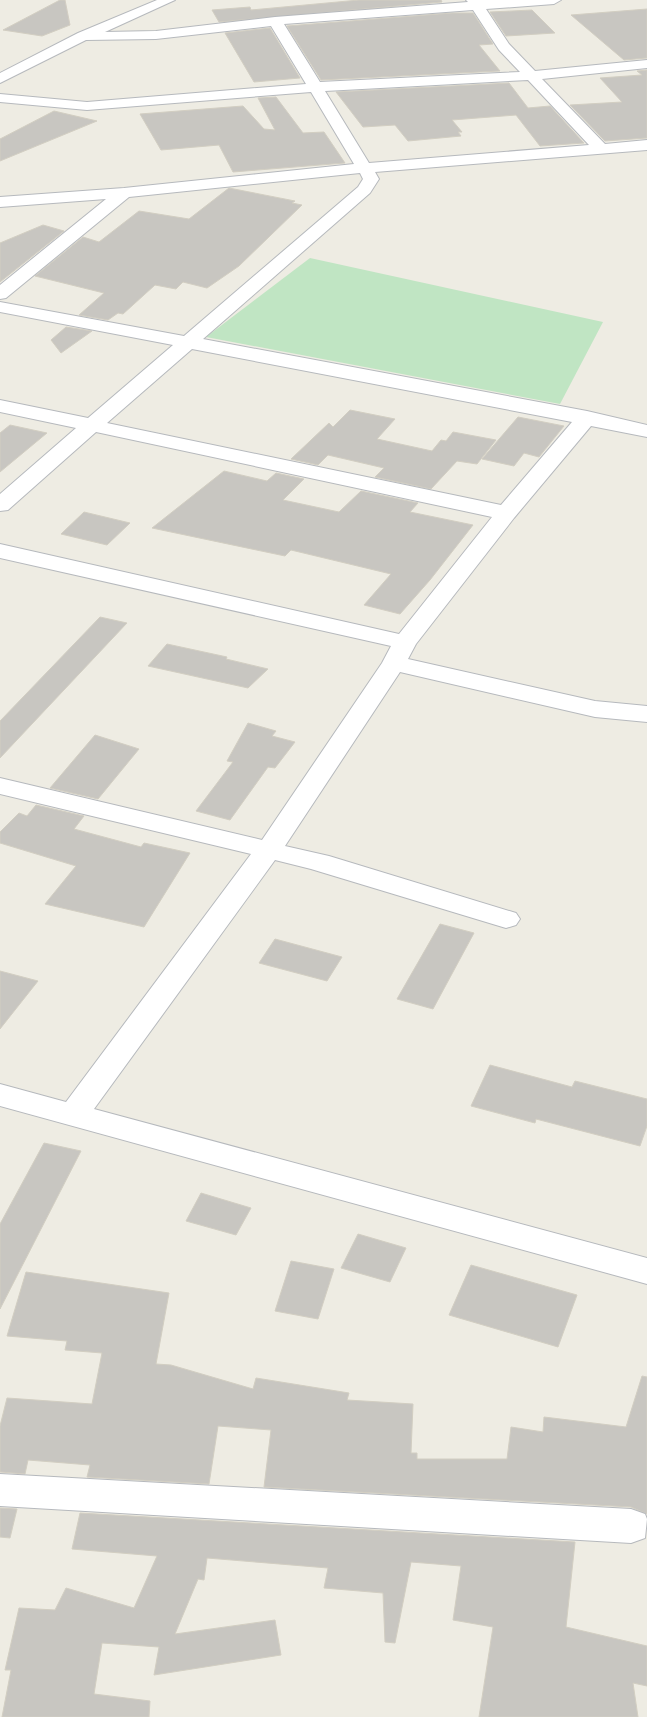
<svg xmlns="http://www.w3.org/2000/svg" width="647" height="1717" font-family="Overpass,sans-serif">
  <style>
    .green { fill: #c0e5c3 }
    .building { fill: #c8c6c1; stroke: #d2cec2 }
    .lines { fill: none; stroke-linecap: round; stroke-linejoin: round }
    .minor-casing { stroke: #b6b9bd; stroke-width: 2 }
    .minor { fill: #fff; fill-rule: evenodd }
  </style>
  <rect width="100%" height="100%" fill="#eeece3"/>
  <path class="green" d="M310 258 603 322 560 404 206 337Z"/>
  <path class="building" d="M60 0H65L70 25 42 36 3 30Z
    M359 0H441L442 2 219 22 212 10 250 7 251 10Z
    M647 9V58L624 60 571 15Z
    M532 10 555 33 506 36 490 12Z
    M452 13H473L493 44 479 45 500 71 321 80 287 26Z
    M270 28 300 78 254 82 225 33Z
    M647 70V138L605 141 570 105 622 102 600 78 642 75 637 71Z
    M509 83 528 108 550 106 584 143 540 146 516 115 452 120 462 132H458L461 136 408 141 395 125 363 127 336 92Z
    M276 97 303 133 324 132 345 163 233 172 219 145 161 150 140 114 243 106 264 129 275 130 258 98Z
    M54 111 97 121 0 161V139Z
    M229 188 295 201 292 203 302 205 239 266 207 288 183 282 176 289 155 285 123 314 118 313 108 320 79 315 104 293 35 276 83 237 99 242 139 211 189 219Z
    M43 225 64 231 0 282V243Z
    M66 327 92 331 61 353 51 340Z
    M350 410 395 419 377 439 432 451 441 440 446 441 453 432 496 440 477 464 457 461 431 489 375 477 384 468 328 455 318 465 291 459 329 423 333 427Z
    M518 417 564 426 539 457 524 453 514 466 482 459Z
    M10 425 47 433 0 472V433Z
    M224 471 267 481 276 473 304 479 283 500 339 512 361 491 418 503 410 512 473 525 430 580 400 614 364 605 391 574 291 550 285 556 152 528Z
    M84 512 130 523 107 545 61 534Z
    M100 617 127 623 0 758V721Z
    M167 644 227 657 226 659 268 669 248 688 148 666Z
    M248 723 276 731 272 736 295 742 275 768 268 767 230 820 196 811 233 762 227 761Z
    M95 735 139 749 98 799 50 788Z
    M36 805 84 816 74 829 141 847 144 843 190 853 144 927 45 904 76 866 0 843V832L19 813 27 816Z
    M440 924 474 933 433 1009 397 999Z
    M275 939 342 957 327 981 259 963Z
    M0 971 38 981 0 1029Z
    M490 1065 572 1087 575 1081 647 1099V1126L640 1146 536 1119 535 1123 471 1106Z
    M44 1143 81 1151 0 1309V1224Z
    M201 1193 251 1208 236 1235 186 1221Z
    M358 1234 406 1248 390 1282 341 1268Z
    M291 1261 334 1269 318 1319 275 1311Z
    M471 1265 577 1295 558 1347 449 1315Z
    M26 1272 169 1293 156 1364 171 1365 253 1389 256 1378 349 1393 347 1400 413 1404 411 1453H417V1459H507L511 1427 543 1432 544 1417 626 1427 642 1376 647 1377V1514L631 1507 264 1487 271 1430 218 1426 209 1484 87 1477 90 1465 28 1460 25 1474 0 1472V1426L7 1398 92 1404 102 1353 65 1350 67 1341 7 1336Z
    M0 1508 17 1509 10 1538 0 1537Z
    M80 1513 575 1542 566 1627 647 1646V1686L633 1683 638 1717H479L493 1627 453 1620 461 1566 411 1562 395 1643 385 1642 383 1593 324 1588 328 1568 207 1558 204 1580 198 1579 175 1634 275 1620 281 1655 154 1675 159 1647 102 1643 94 1694 150 1701 149 1717H2L11 1670H5L19 1608 55 1610 66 1588 134 1608 157 1556 72 1549Z"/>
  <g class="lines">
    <g class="minor-casing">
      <path id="minor" d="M157 0H175L105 32 156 31 275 17 468 2 466 0H561L554 4 486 9 509 44 535 71 647 60V68L542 79 605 144 647 140V150L375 172 379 179 370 193 203 339 587 411 647 425V437L591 426 514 518 416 644 408 659 595 701 647 706V722L595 717 400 672 285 846 329 856 516 913 520 919 516 925 506 928 496 925 311 869 275 860 94 1109 647 1258V1284L0 1106V1084L66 1102 251 854 0 794V778L262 840 382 663 391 646 0 558V544L399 634 492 517 96 432 8 510 0 511V494L76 428 0 412V400L88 418 173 345 0 312V302L184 336 358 187 363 179 360 173 129 197 6 298 0 299V285L106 199 0 207V197L124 188 354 164 311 92 87 110 0 102V94L87 102 306 84 271 26 156 39 86 40 0 83V73L78 33ZM473 10 499 50 520 72 320 82 284 24ZM528 80 589 145 369 163 325 91ZM192 349 572 422 501 505 107 423Z
        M0 1474 631 1509 645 1514 647 1519 645 1538 631 1543 0 1506Z"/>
    </g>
    <use href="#minor" class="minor"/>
  </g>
</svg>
